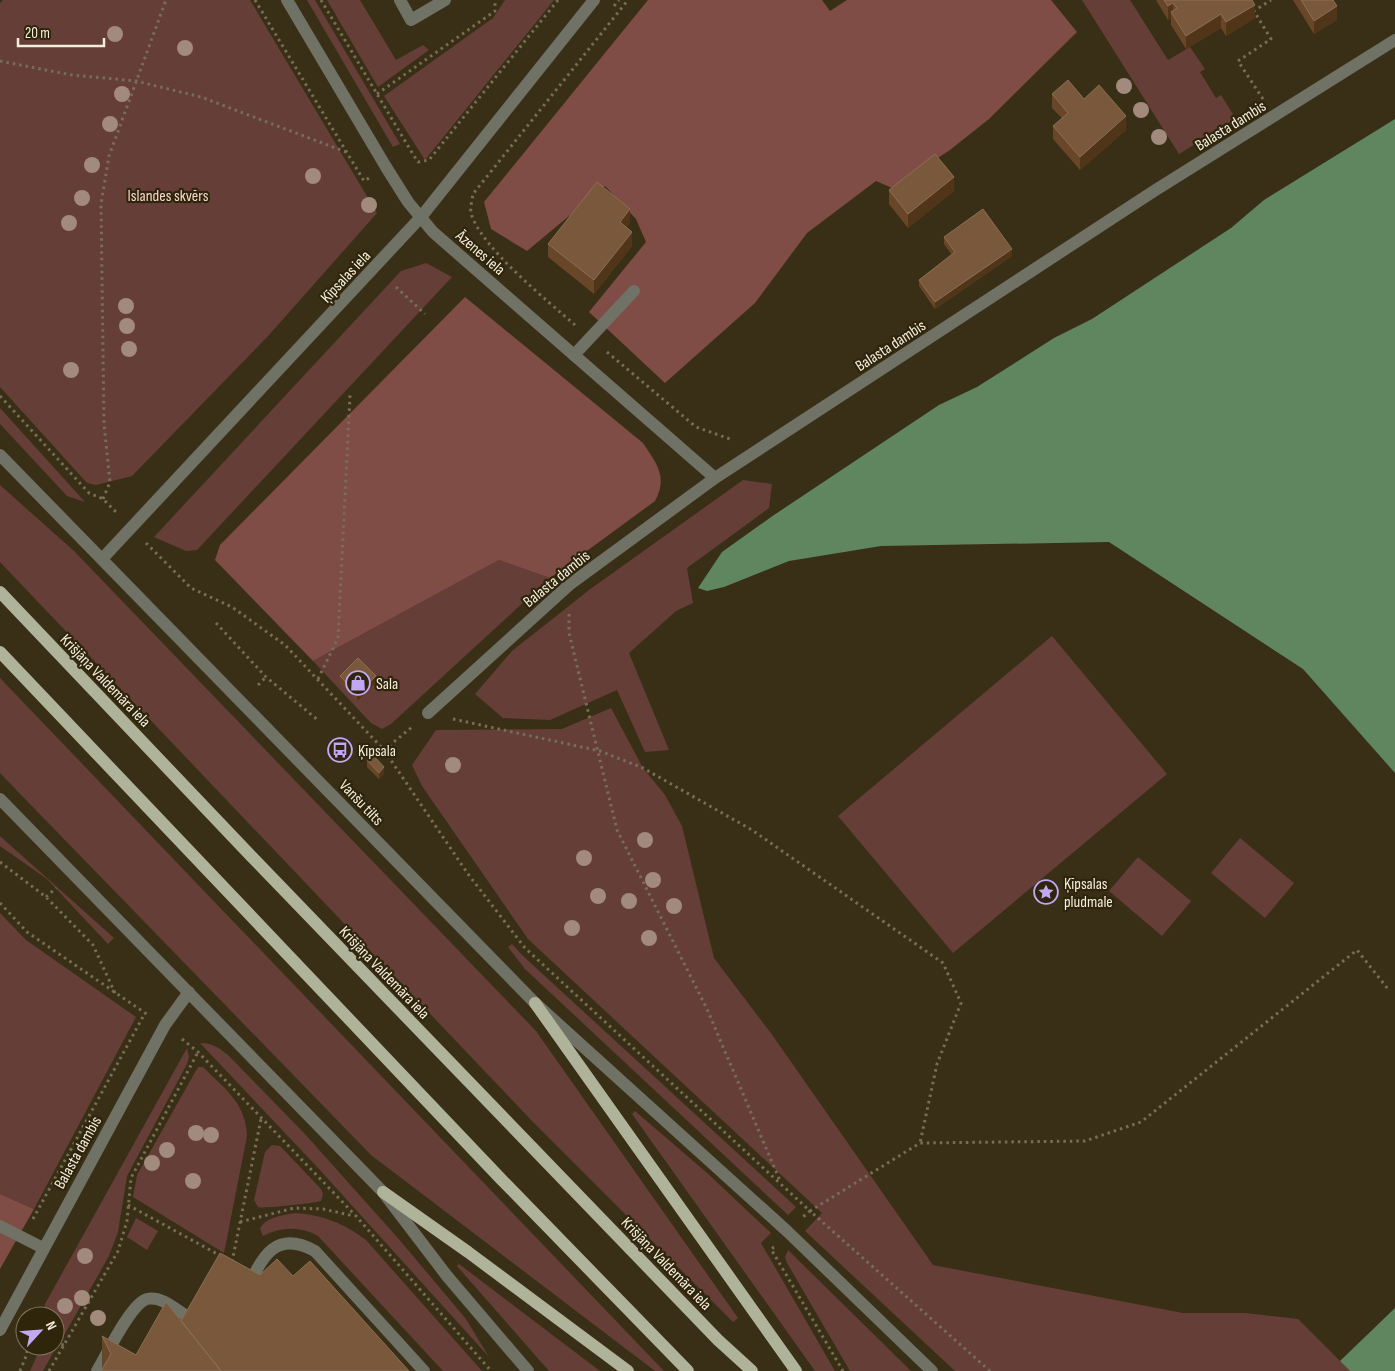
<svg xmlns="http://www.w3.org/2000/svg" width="1395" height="1371" font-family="'Sofia Sans Condensed',sans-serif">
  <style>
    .green { fill: #663e38 }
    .forest { fill: #804c46 }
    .water { fill: #608660 }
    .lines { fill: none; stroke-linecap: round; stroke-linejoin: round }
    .path { stroke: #776e58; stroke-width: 3; stroke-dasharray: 2.5 4; stroke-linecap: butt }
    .service { stroke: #6f7265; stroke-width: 12 }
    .minor { stroke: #6f7265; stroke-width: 12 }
    .tertiary { stroke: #6f7265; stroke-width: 12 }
    .primary { stroke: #aeb399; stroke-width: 12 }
    .tree { fill: #a28a7c }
    .wall { fill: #6a4628 }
    .shaded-wall { fill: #503518 }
    .building { fill: #79583b; stroke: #8c6f55 }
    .labels { text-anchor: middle; stroke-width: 4.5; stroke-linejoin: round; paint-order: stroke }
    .street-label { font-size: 16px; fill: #f4edde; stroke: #2f250b }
    .park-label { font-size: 16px; fill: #f8d5d0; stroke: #2f250b }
    .poi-label { font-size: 16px; fill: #f4edde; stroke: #2f250b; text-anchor: start }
  </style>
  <rect width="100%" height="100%" fill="#392f16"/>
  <path class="green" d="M3 0H250L377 213 269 335 132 476 96 485 87 483 0 387V3Z
    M307 0H315L400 144 393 147Z
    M327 0H360L396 60 423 45 429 50 378 87Z
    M505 0H554L425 160 384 96 493 18Z
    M1082 0H1130L1168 60 1190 47 1205 69 1200 72 1216 98 1221 95 1236 119 1179 154Z
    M426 263 452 277 197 550 186 551 154 537 401 271Z
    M0 408 85 502 67 496 0 424Z
    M743 480 772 484 769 508 687 568 693 603 676 611 629 653 669 750 645 752 617 690 550 720 503 718 475 694 512 651 589 590Z
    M0 485 74 551 536 1031 738 1318 733 1322 534 1123 0 562Z
    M499 560 550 578 391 724 382 729 371 723 313 661Z
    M1052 636 1167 774 953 953 838 816Z
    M0 678 664 1371H655L371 1155 27 801 0 773Z
    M611 708 643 768 665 795 682 826 714 958 773 1036 933 1265 1183 1313H1245L1298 1319 1350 1371H955L805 1231 822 1213 528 939 422 786 412 765 436 730 562 729Z
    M0 836 114 938 108 944 47 879 0 846Z
    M1240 838 1294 883 1265 918 1211 873Z
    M1138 857 1191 901 1162 936 1109 891Z
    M0 913 26 940 136 1017 34 1209 0 1194Z
    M512 944 522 955 796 1207 788 1215 525 969 508 947Z
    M200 1043C212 1043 218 1047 228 1055L304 1133 397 1237 466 1319 489 1357 319 1169Z
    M187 1048 189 1057 187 1064 127 1176 118 1232 109 1256 63 1337 55 1339V1316H43L45 1304Z
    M198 1067H203C225 1089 246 1103 247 1136L224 1253 133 1197 137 1175Z
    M635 1111 706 1172 771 1233 761 1243 835 1371H815L632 1114Z
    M272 1145 280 1146 321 1189 323 1194 321 1201C316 1203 261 1209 258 1207L254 1200 265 1152Z
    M295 1213C323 1215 343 1223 366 1240L482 1371H443L318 1236C300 1226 281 1227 263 1236L260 1229C265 1217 284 1215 295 1213Z
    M136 1218 158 1231 147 1250 127 1237Z
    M788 1250 911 1371H850L787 1263 785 1257Z
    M459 1264 600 1371H549L457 1266Z
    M39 1346 53 1347 54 1351 43 1371H30L36 1358Z"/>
  <path class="forest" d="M648 0H822L830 11 847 0H1051L1077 32 989 119 950 150 892 188 876 181 807 233 755 303 665 383 589 312 646 242 636 219 605 186 527 251 491 229 484 202Z
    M465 297 643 443C657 464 668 477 655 501L550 578 499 560 313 661 215 560 220 545Z
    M0 1194 34 1209 0 1269Z"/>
  <path class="water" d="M1395 119V773L1303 669 1109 542 881 546 789 561 724 587 707 591 698 588 722 552 774 515 939 405 977 387 1054 338 1092 319 1231 228 1264 200Z
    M1395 1308V1371H1350L1340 1361Z"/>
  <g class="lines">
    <path class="path" d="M255 0 364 181 369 178
      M321 0 411 151 418 162 429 160 558 0
      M614 6 619 0
      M0 61 72 75 136 81 201 97 346 152
      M377 94 495 11V0
      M1263 99 1238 61 1271 39 1254 11 1271 0
      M396 287 425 314
      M575 325C548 301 480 247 471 213 470 208 472 200 473 194L628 0
      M607 352 696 427 733 440
      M0 396 89 493 103 499 117 513
      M103 499 110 482 104 424 101 204 109 156 166 0
      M146 543 191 588 232 607 285 645 384 750 468 874 525 948 810 1211 803 1217
      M569 614V633L617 830 707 1009 780 1181
      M216 623 266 677 319 721
      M318 679 338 638 350 395
      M258 685 266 677
      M453 719 600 751 643 768 752 830 943 963 961 1003 937 1064 920 1143
      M384 750 412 727
      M0 862 46 897 93 945 115 993
      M46 897 56 888
      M0 903 27 932 148 1015
      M182 1039 198 1052 356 1216 491 1371
      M128 1205 221 1256
      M33 1219 145 1013
      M240 1222 294 1208 323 1209 354 1216
      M774 1247 771 1249 843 1371
      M232 1262 261 1119
      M18 1339 25 1340
      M55 1343 64 1345
      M20 1371 27 1354V1346
      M49 1371 118 1251 127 1221 131 1178 198 1052
      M990 1371 810 1211 920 1143 1085 1141 1141 1122 1357 950 1388 989"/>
    <path class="service" d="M400 0 411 20 445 0
      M574 355 634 291
      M0 1226 43 1248
      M248 1288C262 1255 277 1230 315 1251L424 1371
      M97 1371C106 1356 131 1303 147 1299 161 1296 174 1308 185 1315"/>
    <path class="minor" d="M287 0 386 167 408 202 433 232 715 478
      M428 713 569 585 715 478 1154 191 1395 40"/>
    <path class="tertiary" d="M0 455 535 1003 788 1232 932 1371
      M102 559 421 217 594 0
      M0 799 383 1192 447 1276 528 1371
      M0 1330 165 1025 189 992"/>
    <path class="primary" d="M0 592 251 856 718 1340 752 1371
      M0 652 500 1178 688 1371
      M535 1003 796 1371
      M383 1192 468 1252 628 1371"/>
  </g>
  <g class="tree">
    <circle cx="115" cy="34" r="8"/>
    <circle cx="185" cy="48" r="8"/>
    <circle cx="1124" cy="86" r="8"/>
    <circle cx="122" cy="94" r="8"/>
    <circle cx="1141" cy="110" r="8"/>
    <circle cx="110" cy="124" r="8"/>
    <circle cx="1159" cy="137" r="8"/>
    <circle cx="92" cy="165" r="8"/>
    <circle cx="313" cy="176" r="8"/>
    <circle cx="82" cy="198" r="8"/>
    <circle cx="369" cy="205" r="8"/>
    <circle cx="69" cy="223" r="8"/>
    <circle cx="126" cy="306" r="8"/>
    <circle cx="127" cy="326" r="8"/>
    <circle cx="129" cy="349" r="8"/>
    <circle cx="71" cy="370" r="8"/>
    <circle cx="453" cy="765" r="8"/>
    <circle cx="645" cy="840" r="8"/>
    <circle cx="584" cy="858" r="8"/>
    <circle cx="653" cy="880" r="8"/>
    <circle cx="598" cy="896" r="8"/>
    <circle cx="629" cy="901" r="8"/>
    <circle cx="674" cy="906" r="8"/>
    <circle cx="572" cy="928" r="8"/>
    <circle cx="649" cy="938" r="8"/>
    <circle cx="196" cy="1133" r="8"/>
    <circle cx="211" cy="1135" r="8"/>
    <circle cx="167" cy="1150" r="8"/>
    <circle cx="152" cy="1163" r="8"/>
    <circle cx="193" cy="1181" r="8"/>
    <circle cx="85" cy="1256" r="8"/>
    <circle cx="82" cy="1298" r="8"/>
    <circle cx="65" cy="1306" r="8"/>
    <circle cx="98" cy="1318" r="8"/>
  </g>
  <path class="wall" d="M1156 0H1252L1255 18 1226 36 1221 28 1186 49 1171 25V18L1168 20Z
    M1293 0H1333L1337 20 1314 34Z
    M1052 94 1084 99 1126 130 1080 170 1053 139V126L1062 118 1052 108Z
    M889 190 954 191 908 228 889 204Z
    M630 223 626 228 632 246 594 294 548 257V244Z
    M944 237 1012 256 935 309 919 286V280L952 255 944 244Z
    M340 676 376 683 357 701 340 683Z
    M367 760 384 774 379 779 367 767Z
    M260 1275 293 1276 409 1371 102 1369V1336L136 1355 181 1321Z"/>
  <path class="shaded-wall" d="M1173 3V14L1171 12V18L1168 20V6Z
    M1255 5V18L1226 36V22Z
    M1337 6V20L1314 34V21Z
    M1221 14V28L1186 49V36Z
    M1126 116V130L1080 170V157Z
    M954 177V191L908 228V214Z
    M630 209V223L620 236V222Z
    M632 232V246L594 294V280Z
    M1012 249V256L935 309V302Z
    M376 676V683L357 701V694Z
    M384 767V774L379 779V773Z"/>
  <path class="building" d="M1164 0H1252L1255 5 1226 22 1221 14 1186 36 1171 12 1177 8 1173 3 1168 6Z
    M1301 0H1333L1337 6 1314 21Z
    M1068 80 1084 99 1099 85 1126 116 1080 157 1053 126 1068 113 1052 94Z
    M935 154 954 177 908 214 889 190Z
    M597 182 630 209 620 222 632 232 594 280 548 244Z
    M983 209 1012 249 935 302 919 280 955 252 944 237Z
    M358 658 376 676 357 694 340 676Z
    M373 755 384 767 379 773 367 760Z
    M220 1253 260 1275 277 1259 293 1276 310 1261 409 1371H221L181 1321Z
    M166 1302 221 1371H101L111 1354 102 1336 136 1355Z"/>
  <defs>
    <g id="shop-ring" transform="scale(1.25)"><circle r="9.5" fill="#2f250b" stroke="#c2a8f2" stroke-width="1.5"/><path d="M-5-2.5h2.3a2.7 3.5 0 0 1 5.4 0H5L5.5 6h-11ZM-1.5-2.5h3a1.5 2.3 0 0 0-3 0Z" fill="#c2a8f2"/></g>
    <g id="bus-ring" transform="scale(1.25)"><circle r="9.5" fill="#2f250b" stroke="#c2a8f2" stroke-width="1.5"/><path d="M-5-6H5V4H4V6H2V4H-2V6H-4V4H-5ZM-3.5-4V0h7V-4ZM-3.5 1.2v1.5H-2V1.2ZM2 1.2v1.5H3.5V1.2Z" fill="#c2a8f2"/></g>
    <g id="sight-ring" transform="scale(1.25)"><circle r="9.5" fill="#2f250b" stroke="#c2a8f2" stroke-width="1.5"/><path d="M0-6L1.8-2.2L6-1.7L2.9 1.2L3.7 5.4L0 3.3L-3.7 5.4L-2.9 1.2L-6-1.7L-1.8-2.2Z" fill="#c2a8f2"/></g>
  </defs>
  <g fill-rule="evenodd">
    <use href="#shop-ring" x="358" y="683"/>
    <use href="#bus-ring" x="340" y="750"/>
    <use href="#sight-ring" x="1046" y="892"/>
  </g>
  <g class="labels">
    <g class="street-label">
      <text transform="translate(1230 125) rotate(-32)" y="6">Balasta dambis</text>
      <text transform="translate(481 252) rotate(41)" y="6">Āzenes iela</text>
      <text transform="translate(345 276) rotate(-47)" y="6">Ķīpsalas iela</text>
      <text transform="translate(890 345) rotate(-33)" y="6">Balasta dambis</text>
      <text transform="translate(556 578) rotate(-39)" y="6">Balasta dambis</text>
      <text transform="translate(106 680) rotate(46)" y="6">Krišjāņa Valdemāra iela</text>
      <text transform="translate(362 802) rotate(46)" y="6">Vanšu tilts</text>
      <text transform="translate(385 972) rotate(46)" y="6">Krišjāņa Valdemāra iela</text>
      <text transform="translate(77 1152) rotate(-61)" y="6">Balasta dambis</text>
      <text transform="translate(667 1263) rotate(46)" y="6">Krišjāņa Valdemāra iela</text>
    </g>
    <g class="park-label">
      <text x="168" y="201">Islandes skvērs</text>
    </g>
    <g class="poi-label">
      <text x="376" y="689">Sala</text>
      <text x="358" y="756">Ķīpsala</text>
      <text x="1064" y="889">Ķīpsalas<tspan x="1064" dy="18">pludmale</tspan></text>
    </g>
  </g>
  <g transform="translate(40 1331) rotate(64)"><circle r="24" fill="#2f250b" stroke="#7e755f"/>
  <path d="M0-4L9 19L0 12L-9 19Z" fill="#c2a8f2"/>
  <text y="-8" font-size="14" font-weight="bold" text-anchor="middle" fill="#f4edde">N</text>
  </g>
  <path d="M18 38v8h86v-8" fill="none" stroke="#f4edde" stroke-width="2.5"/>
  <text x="25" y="38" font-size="15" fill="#f4edde" stroke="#2f250b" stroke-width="4" paint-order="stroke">20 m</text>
</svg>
